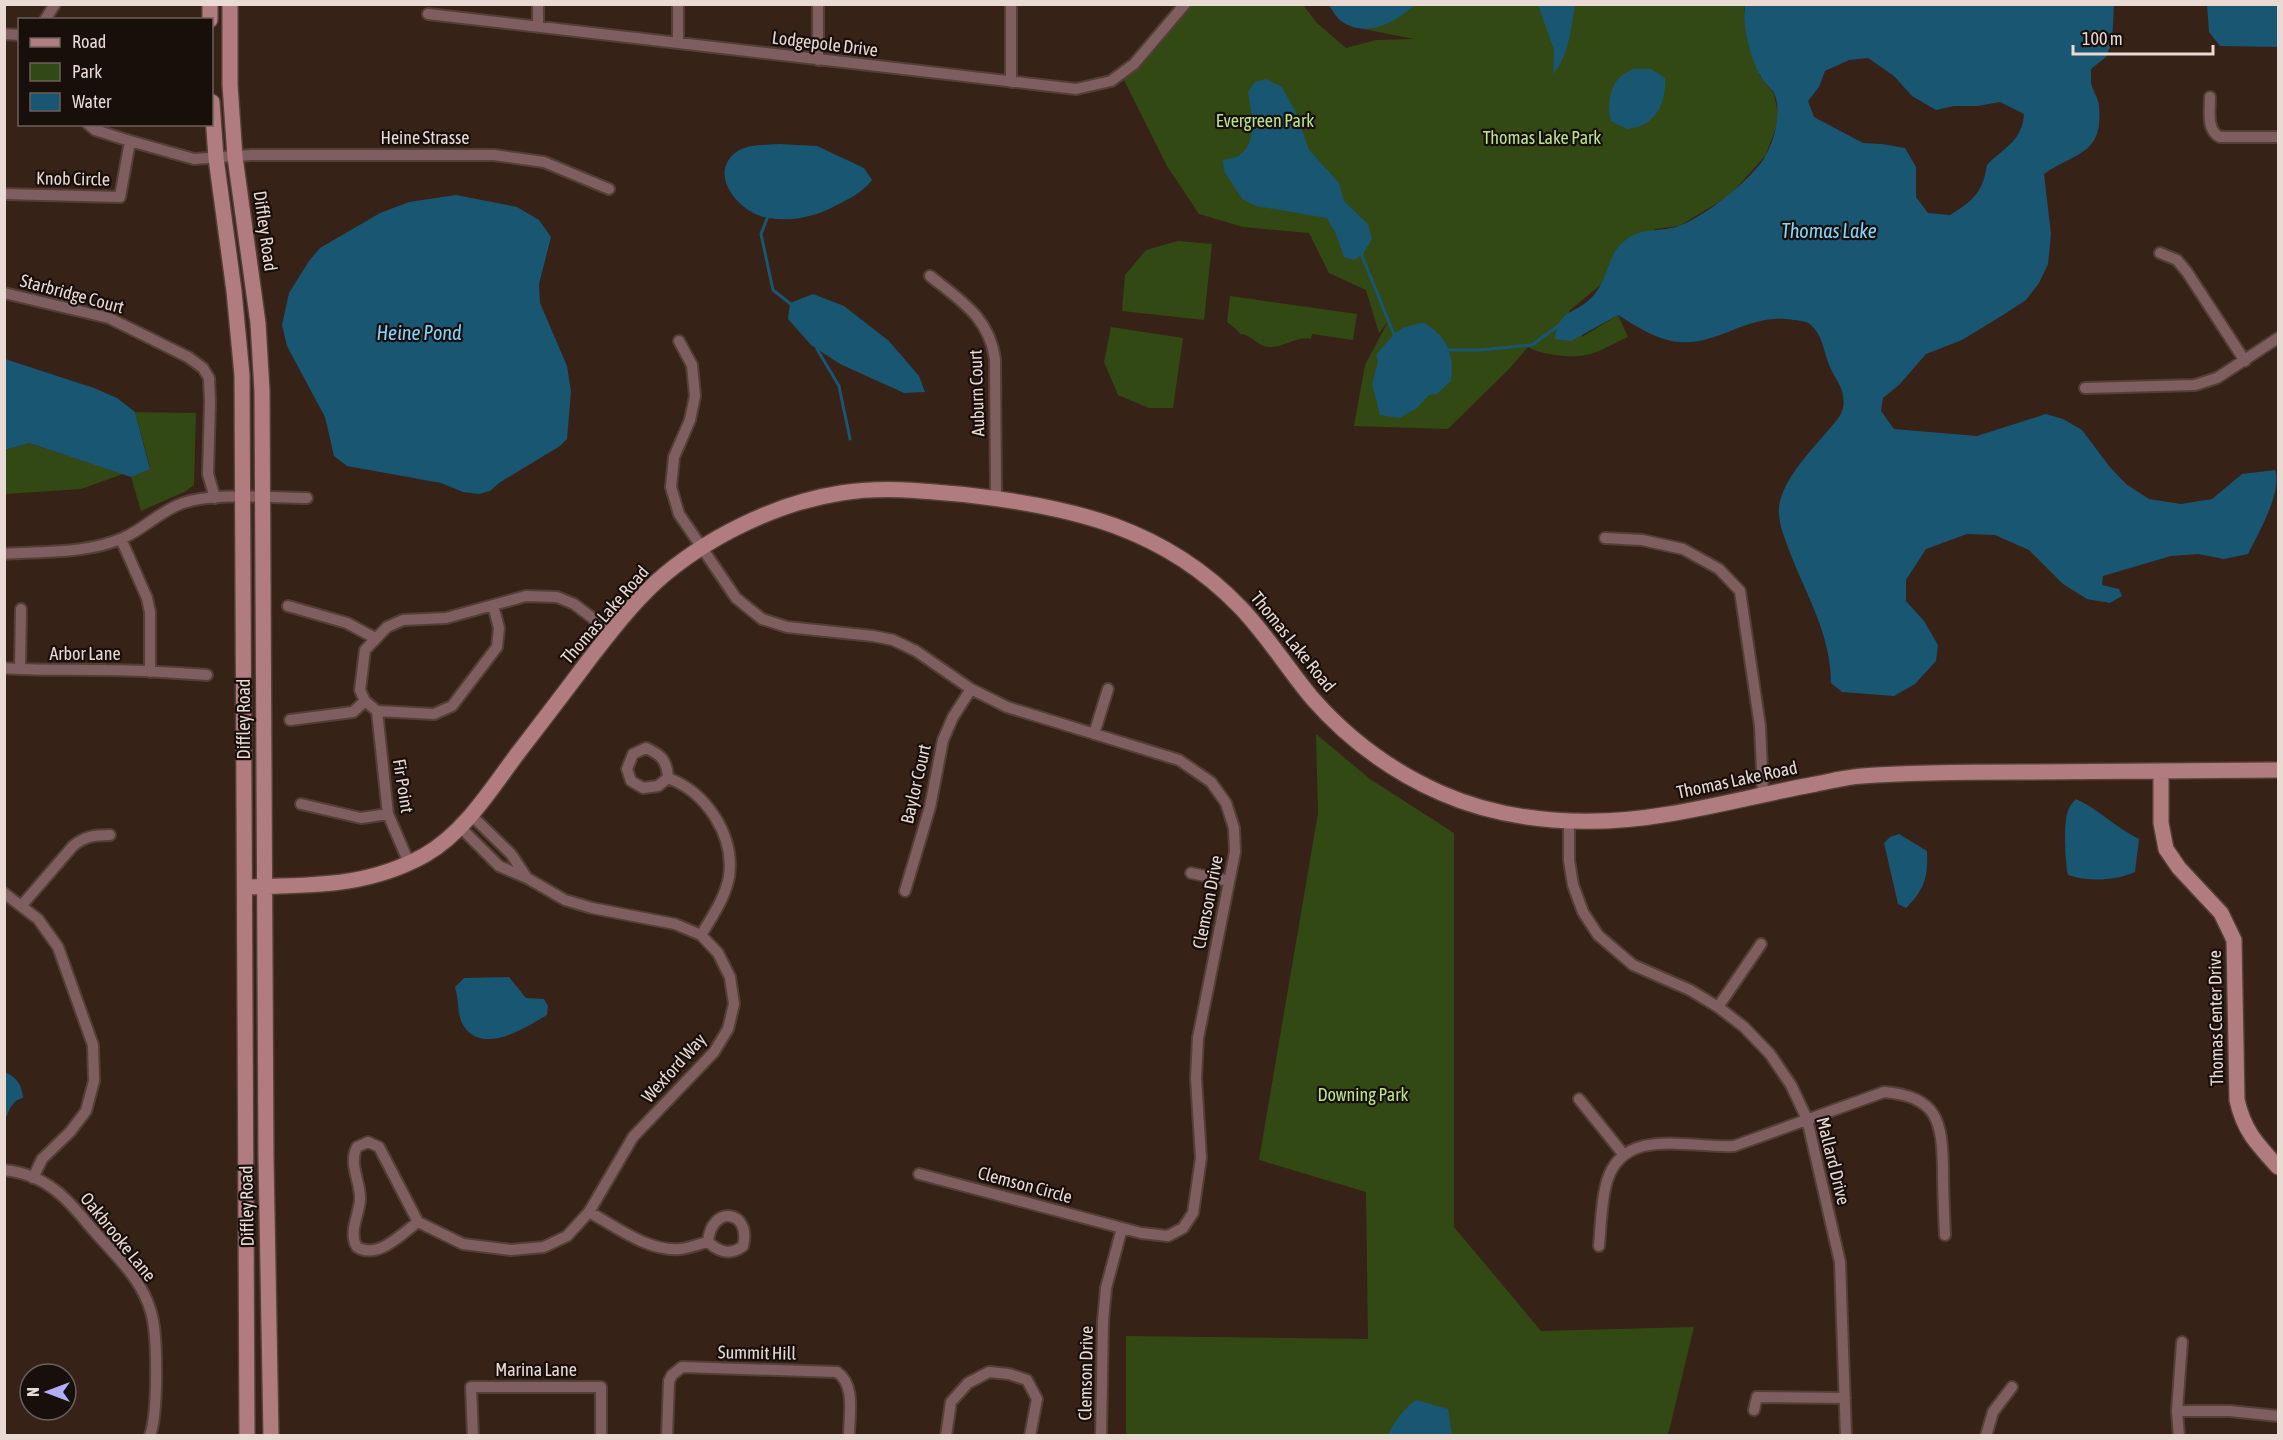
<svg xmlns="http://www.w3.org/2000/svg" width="2283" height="1440" font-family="'Asap Condensed',sans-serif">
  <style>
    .green { fill: #324914 }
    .water { fill: #185672; fill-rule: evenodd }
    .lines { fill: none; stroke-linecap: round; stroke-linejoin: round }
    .stream { stroke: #185672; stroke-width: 3 }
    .street-casing { stroke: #533f36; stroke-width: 14 }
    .secondary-casing { stroke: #533f36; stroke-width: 18 }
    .street { stroke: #7f5e60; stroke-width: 10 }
    .secondary { stroke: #b07c80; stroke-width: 15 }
    .labels { text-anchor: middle; stroke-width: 4.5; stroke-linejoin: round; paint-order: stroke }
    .street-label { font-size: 18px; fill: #e9dad3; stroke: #180e0a }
    .park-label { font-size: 18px; fill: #b9e48b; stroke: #180e0a }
    .water-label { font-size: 20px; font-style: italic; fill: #82d5ff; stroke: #180e0a }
  </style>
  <rect width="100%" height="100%" fill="#372218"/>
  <path class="green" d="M1185 5H1303L1317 23 1346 48 1376 40 1414 39 1363 29 1340 20 1329 5H1745L1744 10 1760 76 1774 94 1779 118 1766 155 1729 196 1679 226 1655 229 1604 282 1569 311 1582 337 1618 315 1628 337C1598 351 1589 360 1555 355 1545 353 1537 352 1528 347L1510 368 1448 429 1354 426 1365 365 1389 320 1379 333 1366 290 1329 273 1309 233 1243 227 1199 214 1167 166 1121 74Z
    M1178 241 1212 244 1204 320 1122 311 1125 275 1146 250Z
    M1230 296 1357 314 1353 340 1312 334 1311 339C1295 336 1284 348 1269 347 1258 347 1251 334 1240 334L1236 329 1227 322Z
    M1111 327 1183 338 1173 408H1149L1118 395 1104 362Z
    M135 412 196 413 194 485 186 491 141 511 131 477 150 467Z
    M29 443 123 474 81 489 5 494V450Z
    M1316 734 1370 779 1454 833V1227L1541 1331 1694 1327 1669 1431 1666 1436H1126V1336L1368 1339 1366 1192 1259 1160 1318 813Z"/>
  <path class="water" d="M1329 5H1415C1395 22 1367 39 1341 21 1336 17 1332 10 1329 5Z
    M1538 5H1575C1571 28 1569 56 1553 74L1554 50Z
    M1745 5H2114L2112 42 2106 57 2091 69C2091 74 2091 79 2091 83 2093 91 2098 98 2099 105 2104 155 2076 152 2044 174L2051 234 2048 264 2039 283 2026 300 2003 315 1962 340 1926 354 1900 384 1883 398 1881 411 1894 429 1977 436 2046 414 2063 419 2082 430 2109 466 2126 484 2149 499 2181 504 2212 499 2242 474 2275 470C2283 491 2258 534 2248 554L2224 559 2198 554 2171 556 2103 576 2102 585 2119 589 2122 596 2110 603 2087 599 2063 584 2029 550 1995 535 1967 534 1926 549 1906 580V601L1924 621 1938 645 1936 661 1915 684 1894 696 1842 692 1831 683C1831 634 1806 595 1789 550 1785 539 1780 527 1779 515 1776 487 1808 454 1825 434 1831 427 1841 417 1843 408 1845 399 1842 389 1838 382 1834 375 1830 369 1828 362 1823 348 1822 335 1811 325 1807 321 1801 321 1794 320 1748 312 1721 345 1680 342 1658 341 1636 326 1618 315L1571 341 1555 339C1559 309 1571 316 1589 300 1608 284 1607 255 1623 242 1642 226 1658 233 1679 226 1704 217 1754 178 1766 155 1775 139 1782 110 1774 93 1770 87 1763 82 1760 75 1750 58 1742 24 1745 5ZM1868 58 1894 76 1912 96 1936 110 1954 106H1978L2000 102 2024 114C2022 142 2004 147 1987 165 1983 192 1973 201 1950 215L1928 213 1916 197V167L1905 148 1882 144 1863 143 1814 117 1808 101 1819 87 1825 71 1849 60Z
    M2207 5H2278V47L2220 46 2209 32Z
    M1633 69H1651L1665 78C1666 99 1659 121 1637 127 1636 127 1629 129 1628 129 1623 128 1616 123 1611 121 1607 107 1609 88 1620 77 1623 74 1629 71 1633 69Z
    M1266 79 1282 87 1296 113 1309 150 1339 183 1344 201 1368 224 1372 239 1363 254 1354 260 1344 257 1336 234 1327 218 1256 206 1242 199 1224 171 1223 160C1227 159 1234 158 1238 156 1259 144 1251 111 1248 92L1255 82Z
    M779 144 817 146 864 168 872 180C861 194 850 198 835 206 814 217 792 222 768 218 741 214 707 176 735 153 746 144 765 145 779 144Z
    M456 195 517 207 539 220 551 237 539 284 540 303 567 366 571 392 567 439 560 446 499 483 490 491 479 494 463 492 441 483 347 466 334 456 325 417 287 346 282 325 289 293 309 261 320 248 380 213 409 202Z
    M813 294 844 306 889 341 919 376 925 392 904 393 840 364 811 345 788 319 790 303Z
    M1425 323C1449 339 1454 354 1451 381L1437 394 1429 395 1416 409 1399 418 1380 415 1372 384 1378 362 1376 355C1395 334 1395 326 1425 323Z
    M5 359 94 388 117 398 135 412 150 469 131 477 29 443 5 450Z
    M2076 799C2099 809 2116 828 2139 839L2135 872C2114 881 2089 882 2068 875 2065 862 2063 823 2068 811 2069 807 2073 802 2076 799Z
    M1899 834 1927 851C1928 877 1925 889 1906 908L1898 904 1884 843 1890 837Z
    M509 977 526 998 544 999 548 1006 547 1015C525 1028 482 1056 463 1025 457 1014 459 999 455 987L464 978Z
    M4 1072C17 1077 22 1085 23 1098 15 1099 9 1108 7 1116H5Z
    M1416 1400 1448 1409 1452 1435H1388C1395 1420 1403 1410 1416 1400Z"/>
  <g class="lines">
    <path class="stream" d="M768 216 761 234 773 290 792 305
      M1360 251 1395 337
      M817 349 839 386 850 439
      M1448 350H1479L1532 345 1558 326"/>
    <g class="street-casing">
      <path id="street" d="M538 4V27
        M678 4V43
        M818 4V60
        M1011 4V82
        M428 14 1076 89 1111 81 1134 64 1185 4
        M45 20 55 4
        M4 34 20 35
        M2210 97C2210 111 2206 130 2220 137H2278
        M88 124 95 130 130 141 194 159 251 155H494L544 162 609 189
        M4 194 120 197 130 141
        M2160 253 2177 260 2187 272 2245 361
        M930 276C961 301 989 317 995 359L996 498
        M4 293 109 318 188 357 203 368 209 378 210 402 208 474 215 498
        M679 341 692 365 695 396 690 420 674 457 671 487 679 514 736 598 762 619 787 627 873 636 893 640 916 651 971 689 1007 707 1179 760 1211 782 1226 803 1234 828 1235 852 1198 1038 1196 1078 1201 1158 1193 1213 1183 1228 1168 1236 1141 1233 919 1174
        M2085 388 2195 385 2217 378 2278 338
        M1605 538 1642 540 1683 549 1719 569 1740 591 1760 726 1763 793
        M121 539 147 598 150 612V672
        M4 554C44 551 86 554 123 538 144 529 160 511 183 503 216 492 271 498 307 498
        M493 605 499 628 497 647 452 706 434 714 377 711 365 701 360 690 365 650 387 627 403 620 446 618 526 596 557 597 574 604 611 632
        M288 606 347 623 375 638
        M4 668C39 671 72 669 106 670 139 670 173 673 207 675
        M20 669 21 609
        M377 711 388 814 409 863
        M290 720 353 712 365 701
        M1094 734 1108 689
        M668 778 658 786 643 788 631 781 627 769 633 754 646 748C662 755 667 761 668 778 706 792 735 835 729 877 725 898 712 917 701 935
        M301 804 361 818 388 814
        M471 815 511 854 527 878
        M1569 821V860L1573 885 1583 912 1598 935 1633 965 1690 990 1718 1007 1744 1027 1770 1054 1791 1085 1807 1119 1840 1262 1846 1436
        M1191 873 1229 881
        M905 891 930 807 943 740 953 717 971 689
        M4 893 38 919 58 947 93 1045 94 1081 86 1111 70 1132 42 1159 33 1178
        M22 905 73 846C85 836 95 835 110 835
        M1718 1007 1761 944
        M1579 1099 1624 1155
        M4 1170C23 1172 41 1179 55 1190 70 1201 81 1216 93 1230 115 1255 142 1279 151 1312 158 1335 158 1413 150 1436
        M589 1212C615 1226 648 1252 680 1249 689 1248 699 1244 708 1242 719 1252 730 1256 743 1246 752 1210 711 1204 708 1242
        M418 1222C401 1234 378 1260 357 1247 348 1233 359 1215 360 1200 361 1182 348 1164 357 1147L368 1142 379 1147 418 1222 463 1244 511 1250 544 1247 567 1236 589 1212 633 1137 714 1052 728 1029 734 1004 730 977 718 953 701 935 675 924 592 908 565 900 527 878 499 866 460 827
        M1599 1246C1601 1225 1601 1201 1607 1181 1624 1125 1691 1149 1734 1146L1884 1092C1938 1096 1942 1122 1943 1169 1943 1191 1944 1213 1945 1235
        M1754 1410 1757 1397 1845 1398
        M2177 1411H2230L2278 1416
        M473 1436 471 1387H601V1436
        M667 1436 669 1381 672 1375 682 1367 837 1372C856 1385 849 1415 849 1436
        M946 1436 951 1402 968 1383 989 1372 1009 1374 1027 1380 1037 1399 1030 1436
        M1101 1436 1103 1321 1106 1288 1122 1228
        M1986 1436 1993 1412 2012 1387
        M2179 1436 2177 1411 2182 1342"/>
    </g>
    <g class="secondary-casing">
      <path id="secondary" d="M210 4V20
        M230 4V85L235 157 258 323 262 391 266 1158 271 1436
        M212 102 216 158 234 291 242 375 247 1436
        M2161 771V823L2166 849 2179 868 2221 913 2234 940 2237 1100C2244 1131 2257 1144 2278 1167
        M245 887C309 885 366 888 425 855 465 832 491 789 518 753 541 723 565 692 588 661 609 634 631 605 656 582 705 538 776 503 841 493 884 486 926 491 968 495 1073 507 1164 528 1240 607 1267 635 1287 668 1312 698 1348 739 1391 771 1441 793 1511 824 1594 827 1669 814 1718 806 1767 793 1816 784 1831 781 1846 777 1862 776 1915 772 1970 772 2024 772 2109 771 2194 770 2278 770"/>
    </g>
    <use href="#street" class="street"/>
    <use href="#secondary" class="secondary"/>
  </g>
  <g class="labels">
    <g class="street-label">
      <text transform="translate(825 44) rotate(7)" y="6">Lodgepole Drive</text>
      <text x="425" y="144">Heine Strasse</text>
      <text transform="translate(73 179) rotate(1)" y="6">Knob Circle</text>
      <text transform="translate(265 231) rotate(82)" y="6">Diffley Road</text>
      <text transform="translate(72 294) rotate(15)" y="6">Starbridge Court</text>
      <text transform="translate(977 393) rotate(-92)" y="6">Auburn Court</text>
      <text transform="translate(605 615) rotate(-49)" y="6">Thomas Lake Road</text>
      <text transform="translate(1293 642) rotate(51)" y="6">Thomas Lake Road</text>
      <text x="85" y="660">Arbor Lane</text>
      <text transform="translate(244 719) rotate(-90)" y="6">Diffley Road</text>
      <text transform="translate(1737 780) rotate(-12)" y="6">Thomas Lake Road</text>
      <text transform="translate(916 784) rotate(-77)" y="6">Baylor Court</text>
      <text transform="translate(403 786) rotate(81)" y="6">Fir Point</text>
      <text transform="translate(1208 902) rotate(-79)" y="6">Clemson Drive</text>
      <text transform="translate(2216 1018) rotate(-91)" y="6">Thomas Center Drive</text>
      <text transform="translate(674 1068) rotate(-48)" y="6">Wexford Way</text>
      <text transform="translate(1833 1161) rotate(76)" y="6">Mallard Drive</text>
      <text transform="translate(1025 1185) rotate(15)" y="6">Clemson Circle</text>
      <text transform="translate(247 1206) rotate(-91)" y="6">Diffley Road</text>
      <text transform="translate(118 1237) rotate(51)" y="6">Oakbrooke Lane</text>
      <text transform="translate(757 1353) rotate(1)" y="6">Summit Hill</text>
      <text x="536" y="1376">Marina Lane</text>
      <text transform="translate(1086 1373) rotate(-89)" y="6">Clemson Drive</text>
    </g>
    <g class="park-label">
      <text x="1265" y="127">Evergreen Park</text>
      <text x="1542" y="144">Thomas Lake Park</text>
      <text x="1363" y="1101">Downing Park</text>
    </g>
    <g class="water-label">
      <text x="1829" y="238">Thomas Lake</text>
      <text x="419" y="340">Heine Pond</text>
    </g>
  </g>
  <rect width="2283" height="1440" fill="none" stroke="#e9dad3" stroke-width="12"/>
  <rect x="18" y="18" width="195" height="108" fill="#180e0a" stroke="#6c605a" stroke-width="1.5"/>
  <rect x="30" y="38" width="30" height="9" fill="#b07c80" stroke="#6c605a" stroke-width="1.5"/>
  <text x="72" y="48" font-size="18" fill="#e9dad3">Road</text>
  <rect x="30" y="63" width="30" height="18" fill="#324914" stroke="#6c605a" stroke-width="1.5"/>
  <text x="72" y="78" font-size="18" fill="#e9dad3">Park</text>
  <rect x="30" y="93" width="30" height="18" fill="#185672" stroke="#6c605a" stroke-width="1.5"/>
  <text x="72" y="108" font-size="18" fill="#e9dad3">Water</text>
  <g transform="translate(48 1392) rotate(270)"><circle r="28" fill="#180e0a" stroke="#6c605a" stroke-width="1.5"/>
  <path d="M0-4.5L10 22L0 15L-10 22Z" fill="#b0aefa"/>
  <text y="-9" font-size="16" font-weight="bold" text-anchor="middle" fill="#e9dad3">N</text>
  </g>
  <path d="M2073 45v9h140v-9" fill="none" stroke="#e9dad3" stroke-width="3"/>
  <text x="2082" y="45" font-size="18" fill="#e9dad3" stroke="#180e0a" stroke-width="4.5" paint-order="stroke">100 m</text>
</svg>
